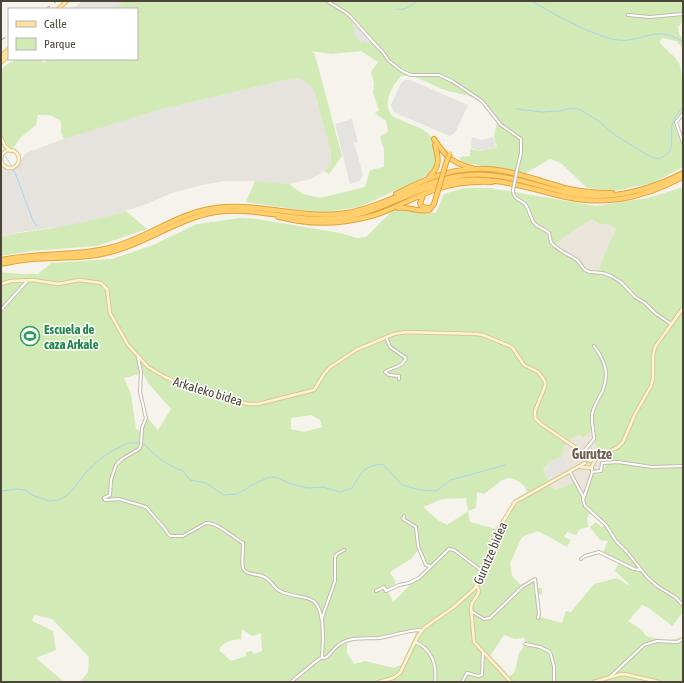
<svg xmlns="http://www.w3.org/2000/svg" width="684" height="683" font-family="'Asap Condensed',sans-serif">
  <style>
    .residential { fill: #eae5da }
    .industrial { fill: #e6e2dd }
    .green { fill: #d2eab5; fill-rule: evenodd }
    .parking { fill: #e5e3e0 }
    .lines { fill: none; stroke-linecap: round; stroke-linejoin: round }
    .stream { stroke: #a9d4f2; stroke-width: 1 }
    .street-casing { stroke: #c2bbae; stroke-width: 4 }
    .secondary-casing { stroke: #d6c79b; stroke-width: 4.5 }
    .primary-casing { stroke: #e6c16a; stroke-width: 5 }
    .highway-casing { stroke: #e0a43c; stroke-width: 6 }
    .street { stroke: #fff; stroke-width: 2 }
    .secondary { stroke: #fff3cd; stroke-width: 2.5 }
    .primary { stroke: #ffe39c; stroke-width: 3 }
    .highway { stroke: #ffcf6e; stroke-width: 4 }
    .rail { stroke: #9a9a9a; stroke-width: 1; stroke-dasharray: 5 5; stroke-linecap: butt }
    .street-bridge-casing { stroke: #c2bbae; stroke-width: 4; stroke-linecap: butt }
    .highway-bridge-casing { stroke: #e0a43c; stroke-width: 6; stroke-linecap: butt }
    .street-bridge { stroke: #fff; stroke-width: 2 }
    .highway-bridge { stroke: #ffcf6e; stroke-width: 4 }
    .labels { text-anchor: middle; stroke-width: 3; stroke-linejoin: round; paint-order: stroke }
    .leisure-label { font-size: 13px; font-weight: bold; fill: #27864d; stroke: #fff; text-anchor: start }
    .street-label { font-size: 13px; fill: #4b4439; stroke: #fff }
    .neighbourhood-label { font-size: 14px; font-weight: bold; fill: #6e6250; stroke: #fff }
  </style>
  <rect width="100%" height="100%" fill="#f6f3ec"/>
  <path class="residential" d="M592 219 599 224H607L616 228 598 270 589 272 556 245 564 237Z
    M591 430 599 455H604L607 463 601 474 593 475 586 495H581L556 490 551 487 543 469 550 461 561 457 563 448 568 439Z"/>
  <path class="industrial" d="M82 1H124L114 9H73Z
    M294 78 302 79 309 84 314 90 331 153 330 166 324 171 311 179 289 184 251 181H225L202 185 172 193 144 205 110 216 67 226 20 232 1 237V168L12 170 17 168 20 161 26 153 69 137 158 110Z"/>
  <path class="green" d="M124 1H683V21L678 27 680 36 683 38V48L676 41 663 38 660 40V43C666 50 674 55 679 63 684 77 683 97 683 113L676 121 675 126 683 149V167L653 183 614 191 587 188 561 163 550 159 526 173 460 162V157L470 156V149L481 151 497 147 494 137 497 122 484 100C471 95 456 94 442 89 429 84 416 74 401 76 392 86 380 107 394 117L422 129 429 134 432 139 436 152 437 162 433 171 419 180 359 207 323 212 293 209 246 202 255 181 289 184 303 194 320 198 365 187 370 170 384 167V149L380 137 388 132 386 121 375 113 379 110 373 93 374 83 371 72 378 62 361 51 332 54 310 51 314 53 316 59 342 156 329 174 324 171 330 166 331 153 314 90C308 82 303 79 294 78L158 110 64 139 61 132V121L50 115H38L36 125 20 138 14 147 11 148H9L1 134V70C12 57 24 59 39 59L43 62H46V59H137V9H114Z
    M683 187V612L672 626 649 608 642 605 628 621 642 630 646 636 667 641 683 637V682H80L88 672 89 657 52 619 35 615 32 621 53 631 56 650 36 658 64 682H1V272L21 274H38L51 263 112 259 153 245 197 224 241 218 257 219 340 233 357 238 366 237 393 210 402 208 436 213 444 194 464 188H490L596 206 648 198ZM592 219 599 224H607L616 228 598 270 589 272 556 245 564 237ZM143 373 148 383 171 409 158 430 146 416 141 432 136 429 131 394 124 378ZM311 415 320 420 322 427 304 432 291 429V418ZM591 431 599 455H604L607 463 601 474 593 475 585 495H581L576 482 556 490 551 487 543 469 550 461 562 457C564 443 566 440 579 435L584 437ZM509 478C518 480 524 483 527 492L515 499 496 529 470 522 468 511 476 508 477 492 484 494 502 480ZM466 498 468 511 447 525 438 520 423 507 442 499ZM592 510 606 524 602 527 596 522 590 527 600 540 608 541 603 553 620 561 615 571 628 583 629 586 617 578 594 584 571 612 566 611 562 623 540 617 538 595 542 594V588H538L537 577 521 585 512 576 510 563 522 537 538 531 567 547 571 540 564 537 567 532 576 535 580 529 588 527 587 518ZM419 549 427 568 393 602 387 589 396 583 390 572 411 559ZM242 629C251 635 251 638 261 633L262 651 254 654 252 651 246 652V656L231 661 219 650C221 643 234 638 241 640ZM406 631H417L401 665 394 668 365 661 354 664 347 653V642L361 638H377ZM504 635 515 639 524 638 526 644 519 653 515 671 509 677 502 667 490 656Z
    M126 211 147 229 97 246 31 251 1 256V237C23 231 46 230 69 225 88 221 108 217 126 211Z"/>
  <path class="parking" d="M355 22 362 30 371 41 366 44 364 41 361 43 353 33 356 30 352 25Z
    M405 80H410L468 105 455 133 450 136 393 112 391 105 401 83Z
    M352 119 358 142 354 143 363 174 360 181 350 184 335 124Z
    M472 137 481 140V142L482 140 493 137 496 147 483 151 482 149 481 151 471 148Z
    M564 459 568 470 547 479 546 471 549 464 552 462Z"/>
  <g class="lines">
    <path class="stream" d="M532 1C555 15 586 32 612 39 641 46 653 22 683 42
      M396 9C404 11 412 6 417 1
      M516 109 542 112 560 111 570 108 579 109 597 120 615 135 649 156 658 159C679 151 668 138 673 122 675 117 680 111 683 106
      M1 149 2 152
      M5 156 11 165
      M13 169 16 175 33 221 37 226
      M144 444 154 454 163 461 177 469 182 470 190 480 206 483 224 495 237 494 256 483 270 477 278 478 291 484 308 488 323 487 340 492 352 488C362 472 363 466 383 464L402 485 420 490 436 491 451 480 505 465
      M1 491 18 489 25 490 32 495 49 501 59 500 70 493 87 471 103 457 112 451 128 443H138"/>
    <g class="street-casing">
      <path id="street" d="M327 1 345 12 350 16 375 44 382 51 389 61 402 71 411 75H439L452 81 482 101 501 125 521 139V153L517 170
        M628 15 650 17 683 14
        M683 114 676 122 683 143
        M513 190C513 199 519 199 525 204 530 210 530 219 535 224 539 228 545 229 549 233 550 236 550 239 551 242 554 248 571 256 577 260 580 263 582 267 585 270L590 272 603 273 611 276 621 282 635 297 645 303 655 313 671 324
        M1 310 28 280
        M386 337 390 347 406 358C401 369 393 366 385 372L389 375 399 376V379
        M138 358 141 372 140 392 145 414 146 418 142 428 141 445 139 449 122 459 116 465 111 480 110 495 104 498 105 500 119 499 146 507 165 529 169 535 171 536H183L206 523C219 523 232 537 243 543 244 550 240 565 244 570 249 576 258 573 264 577 271 580 274 588 280 591 302 602 318 589 322 622
        M585 454V450L594 439C594 431 591 423 592 414 594 406 598 399 602 392 610 373 605 361 594 346
        M592 467V473L583 500 585 506 606 525 616 541 627 552 647 577 657 586 675 597 683 605
        M570 472 584 498
        M592 472 601 471 602 463 618 462 652 467 683 466
        M404 516 403 519 416 527 418 546 425 563 426 565 430 566
        M581 559 585 556 599 552 634 569 640 570
        M376 591 384 587 386 591 399 585 409 583 419 578 449 549 454 550 482 571
        M471 611 484 619 490 618 522 587 535 579 539 614 538 618
        M415 642C432 649 437 665 435 682
        M525 644 540 647 550 652 554 666V682
        M322 658 323 637 322 618 335 581V557L337 554 344 550
        M610 677 644 645 657 641 677 642 683 639
        M291 682C296 678 318 659 321 658 323 658 325 658 327 657 331 653 335 647 340 644 351 636 367 639 379 638 393 636 404 631 419 630L421 631
        M462 682 467 673 478 676 482 675 483 652"/>
    </g>
    <g class="secondary-casing">
      <path id="secondary" d="M1 138 5 146 11 151
        M1 159a9 9 0 1 1 18 0a9 9 0 1 1-18 0Z
        M1 284 11 281 33 280 58 284 79 280 101 283 107 289 110 313 128 345 148 367 165 377 179 383 206 390 226 398 248 404H258L314 390 324 374 329 368 356 350 394 334 406 332 477 334 483 335 512 347 524 365 538 372 542 377 545 382V386L535 411V418L541 424 582 452 589 461
        M590 461 618 447 623 442 635 414 651 386 653 378V356L655 347 683 308
        M581 467 591 468 596 459
        M477 586 479 591 477 596
        M477 596 472 603 471 608 474 642 511 682
        M379 682 393 678 400 673 418 636 424 628 454 607 474 589 481 576 498 530 515 502 585 463
        M594 682 618 675 624 674 659 682"/>
    </g>
    <g class="primary-casing">
      <path id="primary" d="M58 9 67 1
        M1 56 9 49
        M1 59 9 52
        M1 62 9 55"/>
    </g>
    <g class="highway-casing">
      <path id="highway" d="M434 139C445 156 452 163 472 168
        M444 170 447 160
        M429 177C440 167 439 159 435 145
        M396 194C421 181 445 170 474 169 506 167 538 181 569 189 583 192 597 193 612 193
        M423 196 420 203 422 207 428 208
        M398 208C409 206 419 213 429 210L434 204 437 194
        M278 217C285 218 292 220 299 221 324 225 350 222 375 215 396 208 416 196 437 189 455 183 473 181 492 182
        M1 260C38 252 77 257 113 247 149 237 178 213 215 208 260 202 302 220 346 213 388 206 423 179 467 175 501 172 531 184 564 192 606 202 646 192 683 173
        M1 264C11 262 22 260 32 259 58 257 85 259 110 252 147 243 178 218 216 212 259 206 302 225 346 217 387 210 422 183 463 180 496 177 525 187 557 195 603 207 641 199 683 177"/>
    </g>
    <use href="#street" class="street"/>
    <use href="#secondary" class="secondary"/>
    <use href="#primary" class="primary"/>
    <use href="#highway" class="highway"/>
    <path class="rail" d="M46 9 57 1
      M1 40 9 35"/>
    <g class="street-bridge-casing">
      <path id="street-bridge" d="M513 190 517 170"/>
    </g>
    <g class="highway-bridge-casing">
      <path id="highway-bridge" d="M447 160 450 153
        M437 194 444 170"/>
    </g>
    <use href="#street-bridge" class="street-bridge"/>
    <use href="#highway-bridge" class="highway-bridge"/>
  </g>
  <defs>
    <g id="stadium-ring" transform="scale(1)"><circle r="9.5" fill="#fff" stroke="#2e9e5b" stroke-width="1.5"/><path d="M0-5a6.5 5 0 1 0 0 10a6.5 5 0 1 0 0-10ZM-3.5-1.8h7v3.6h-7Z" fill="#2e9e5b"/></g>
  </defs>
  <g fill-rule="evenodd">
    <use href="#stadium-ring" x="30" y="336"/>
  </g>
  <g class="labels">
    <g class="leisure-label">
      <text x="44" y="334">Escuela de<tspan x="44" dy="15">caza Arkale</tspan></text>
    </g>
    <g class="street-label">
      <text transform="translate(208 391) rotate(17)" y="5">Arkaleko bidea</text>
      <text transform="translate(490 553) rotate(-67)" y="5">Gurutze bidea</text>
    </g>
    <g class="neighbourhood-label">
      <text x="592" y="459">Gurutze</text>
    </g>
  </g>
  <rect width="684" height="683" fill="none" stroke="#4b4439" stroke-width="4"/>
  <rect x="8" y="8" width="130" height="52" fill="#ffffff" stroke="#b7b4b0"/>
  <rect x="16" y="21" width="20" height="6" fill="#ffe39c" stroke="#b7b4b0"/>
  <text x="44" y="28" font-size="12" fill="#4b4439">Calle</text>
  <rect x="16" y="38" width="20" height="12" fill="#d2eab5" stroke="#b7b4b0"/>
  <text x="44" y="48" font-size="12" fill="#4b4439">Parque</text>
</svg>
